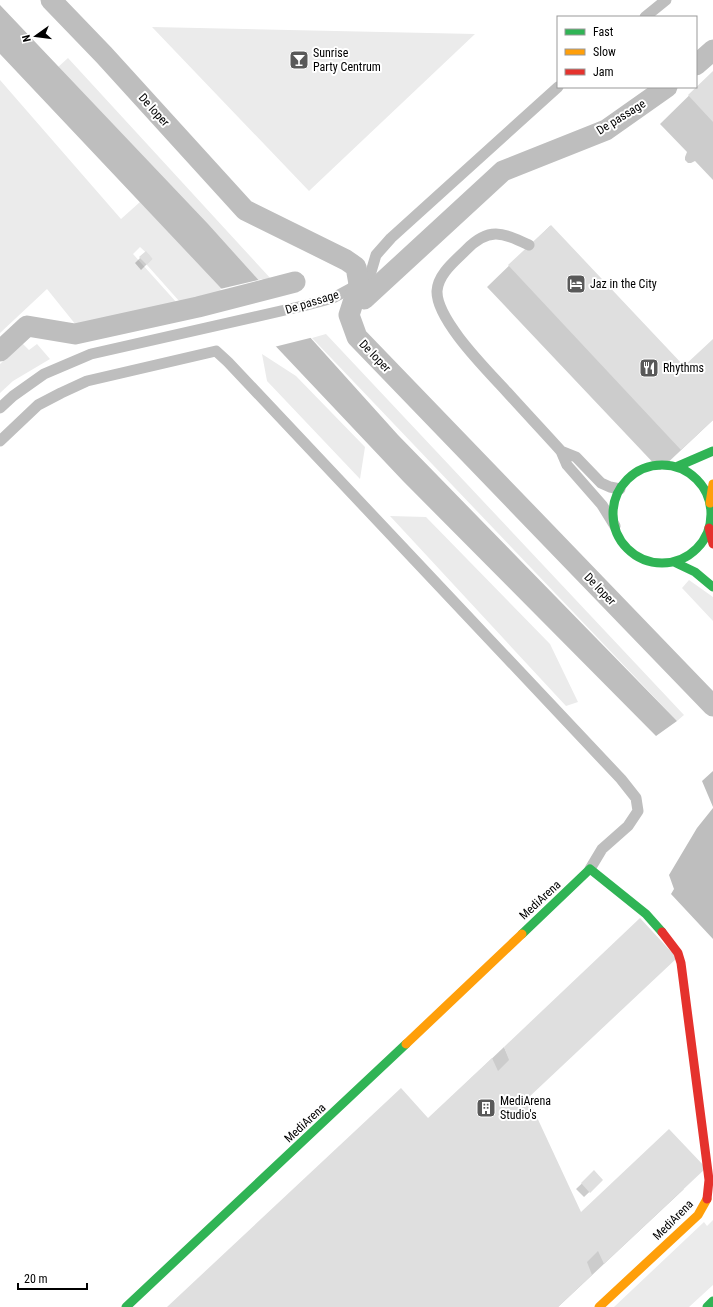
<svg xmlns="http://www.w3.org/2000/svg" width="713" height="1307" font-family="'Roboto Condensed',sans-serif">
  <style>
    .green { fill: #ebebeb }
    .water { fill: #bebebe }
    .pier { fill: #fff }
    .shadow { fill: #0003 }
    .building { fill: #dfdfdf }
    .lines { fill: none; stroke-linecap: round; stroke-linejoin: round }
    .lane { stroke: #bebebe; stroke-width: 11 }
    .street { stroke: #bebebe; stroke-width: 21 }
    .fast { stroke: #30b455; stroke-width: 9 }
    .slow { stroke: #ff9f0a; stroke-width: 9 }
    .jam { stroke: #e5322d; stroke-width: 9 }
    .labels { text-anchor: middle; stroke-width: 4; stroke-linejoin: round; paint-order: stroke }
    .poi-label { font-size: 12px; fill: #000; stroke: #fff; text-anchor: start }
    .street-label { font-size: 12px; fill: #000; stroke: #fff }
  </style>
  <rect width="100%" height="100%" fill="#fff"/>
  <path class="green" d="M152 27 475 34 309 191Z
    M68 58 272 280 258 282 57 68Z
    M0 80 121 219 140 202 225 291 180 302 147 265 153 259 140 247 133 254 177 303 76 325 47 289 0 333Z
    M326 334 684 715 677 721 312 338Z
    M22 343 29 350 37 344 50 359 13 381 0 393V364Z
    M262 354 296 376 365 447 360 479 267 381Z
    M390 516 426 517 550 644 578 702 566 706Z
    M689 580 713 597V621L682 588Z
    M713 1220V1285L689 1307H614L704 1222 707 1226Z"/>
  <path class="water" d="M0 5 208 224 398 435 677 721 656 736 403 481 0 54Z
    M713 771V807L702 781Z
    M713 808V939L671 894 674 889 669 875 697 828Z"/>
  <path class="pier" d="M262 279 314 337 274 347 220 289Z"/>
  <path class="shadow" d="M713 72V180L695 161 691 163H688L685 160V157L687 152 660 124Z
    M550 226 684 368 713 340V420L660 470 487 287Z
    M146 252 152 259 141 270 135 263Z
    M504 1047 580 1214 684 1189 558 1307H169L428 1119Z
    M594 1172 602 1180 584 1197 576 1189Z"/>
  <path class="building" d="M713 71V122L688 95Z
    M551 225 684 366 713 339V420L681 450 508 265Z
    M146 251 153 259 147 265 139 257Z
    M640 918 677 958 528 1098 581 1212 669 1129 706 1168 604 1264 598 1251 587 1262 592 1275 558 1307H167L401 1088 428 1118 492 1058 498 1071 509 1060 504 1047Z
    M594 1170 603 1180 590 1193 581 1183Z"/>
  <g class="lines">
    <path class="lane" d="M645 17 666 0
      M529 245C503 233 489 226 466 250 455 261 438 274 437 291 436 320 488 371 507 392 525 412 543 431 561 451L567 465 602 505 615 526
      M0 408 13 396 44 374 91 354 307 305 333 298 359 284 371 272 376 255 391 238 558 87
      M0 441 38 405 61 393 87 381 216 351 228 362 621 779 636 798 638 811 628 826 602 849 590 869
      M561 451 576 457 601 483 610 487 620 489"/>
    <path class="street" d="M51 0 104 55 245 210 346 260 356 267 359 284 349 315 357 337 713 706
      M696 65 713 50
      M364 299 503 171 606 130 667 87
      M0 351 27 326 75 334 198 307 295 282"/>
    <path class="fast" d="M613 514a49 49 0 1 1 98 0a49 49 0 1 1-98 0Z
      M676 467 713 451
      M674 562 695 572 713 587
      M522 934 590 869 646 914 662 932
      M126 1307 406 1044
      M707 1307 713 1301"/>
    <path class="slow" d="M710 503 713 484
      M406 1044 522 934
      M599 1307 698 1215 707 1199"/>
    <path class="jam" d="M709 528 713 544
      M662 932 678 953 681 963 709 1180 707 1199"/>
  </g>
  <defs>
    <g id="bar-square" transform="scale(1)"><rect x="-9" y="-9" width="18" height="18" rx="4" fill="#595959" stroke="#fff"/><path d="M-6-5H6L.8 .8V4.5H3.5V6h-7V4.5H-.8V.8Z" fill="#fff"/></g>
    <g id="hotel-square" transform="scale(1)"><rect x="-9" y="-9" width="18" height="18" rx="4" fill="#595959" stroke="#fff"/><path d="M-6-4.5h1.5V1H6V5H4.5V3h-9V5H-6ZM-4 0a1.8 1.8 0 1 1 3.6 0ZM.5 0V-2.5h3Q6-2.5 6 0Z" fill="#fff"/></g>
    <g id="restaurant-square" transform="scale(1)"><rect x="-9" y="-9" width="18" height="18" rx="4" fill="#595959" stroke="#fff"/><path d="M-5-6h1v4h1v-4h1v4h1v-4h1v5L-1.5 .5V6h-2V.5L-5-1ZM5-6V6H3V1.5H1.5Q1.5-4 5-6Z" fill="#fff"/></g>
    <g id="building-square" transform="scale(1)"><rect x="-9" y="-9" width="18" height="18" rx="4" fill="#595959" stroke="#fff"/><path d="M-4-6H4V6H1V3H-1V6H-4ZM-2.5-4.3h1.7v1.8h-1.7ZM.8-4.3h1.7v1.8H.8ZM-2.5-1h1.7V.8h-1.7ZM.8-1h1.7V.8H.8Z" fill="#fff"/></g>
  </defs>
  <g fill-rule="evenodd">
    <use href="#bar-square" x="299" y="60"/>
    <use href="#hotel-square" x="576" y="284"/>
    <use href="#restaurant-square" x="649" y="368"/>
    <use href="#building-square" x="486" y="1108"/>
  </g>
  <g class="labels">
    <g class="poi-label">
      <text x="313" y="57">Sunrise<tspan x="313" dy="14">Party Centrum</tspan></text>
      <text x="590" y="288">Jaz in the City</text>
      <text x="663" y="372">Rhythms</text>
      <text x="500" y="1105">MediArena<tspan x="500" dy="14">Studio's</tspan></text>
    </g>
    <g class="street-label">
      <text transform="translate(154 110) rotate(48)" y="4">De loper</text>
      <text transform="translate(621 117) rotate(-32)" y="4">De passage</text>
      <text transform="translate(312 302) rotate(-17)" y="4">De passage</text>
      <text transform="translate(375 356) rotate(46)" y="4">De loper</text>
      <text transform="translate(600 589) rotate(46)" y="4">De loper</text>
      <text transform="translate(540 900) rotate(-43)" y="4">MediArena</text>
      <text transform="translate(305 1123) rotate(-43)" y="4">MediArena</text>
      <text transform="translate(673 1220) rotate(-45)" y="4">MediArena</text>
    </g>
  </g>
  <rect x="557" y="16" width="140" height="72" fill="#ffffff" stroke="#999999"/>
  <rect x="565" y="29" width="20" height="6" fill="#30b455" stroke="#999999"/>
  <text x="593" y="36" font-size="12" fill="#000000">Fast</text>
  <rect x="565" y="49" width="20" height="6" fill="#ff9f0a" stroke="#999999"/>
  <text x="593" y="56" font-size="12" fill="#000000">Slow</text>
  <rect x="565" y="69" width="20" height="6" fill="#e5322d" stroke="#999999"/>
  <text x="593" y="76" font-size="12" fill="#000000">Jam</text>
  <g transform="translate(36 36) rotate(256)" stroke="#ffffff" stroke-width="3" paint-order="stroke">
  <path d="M0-3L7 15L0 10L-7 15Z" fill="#000000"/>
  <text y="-6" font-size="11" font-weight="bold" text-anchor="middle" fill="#000000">N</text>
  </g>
  <path d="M18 1283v6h69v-6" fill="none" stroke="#000000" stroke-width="2"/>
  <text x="24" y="1283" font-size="12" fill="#000000" stroke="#ffffff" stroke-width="3" paint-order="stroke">20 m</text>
</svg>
